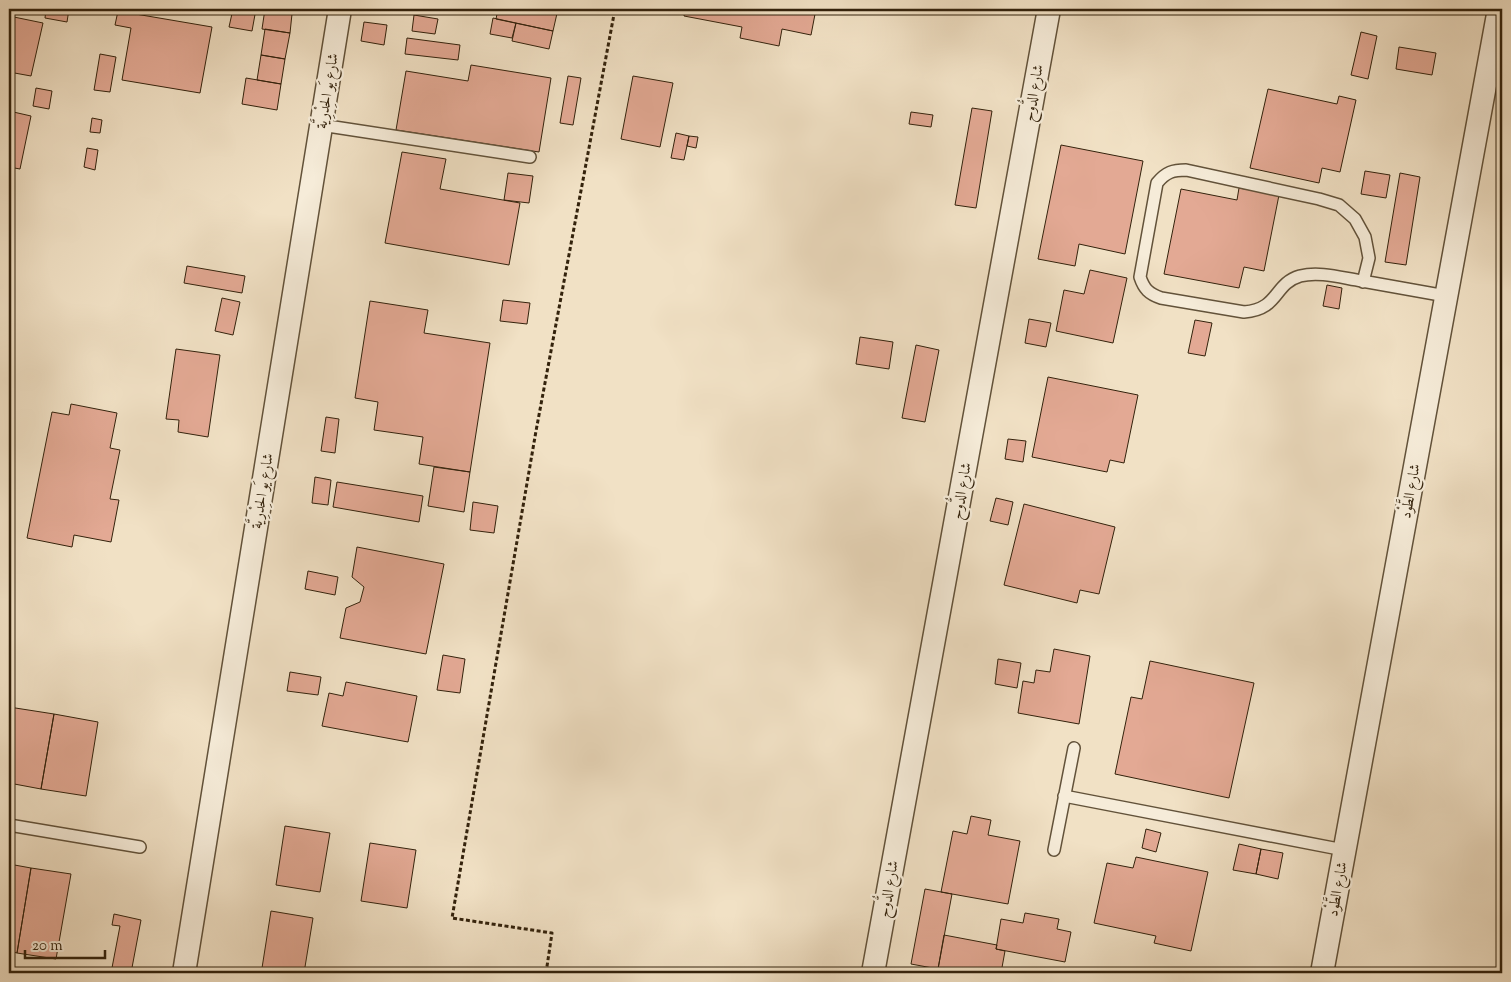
<svg xmlns="http://www.w3.org/2000/svg" width="1511" height="982" font-family="'Sorts Mill Goudy',Amiri,serif">
  <style>
    .building { fill: #e3a994; stroke: #33220c }
    .lines { fill: none; stroke-linecap: round; stroke-linejoin: round }
    .service-casing { stroke: #62523a; stroke-width: 14 }
    .minor-casing { stroke: #62523a; stroke-width: 25 }
    .path { stroke: #33220c; stroke-width: 3; stroke-dasharray: 4 2.5; stroke-linecap: butt }
    .service { stroke: #f6ecd9; stroke-width: 11 }
    .minor { stroke: #f6ecd9; stroke-width: 22 }
    .labels { text-anchor: middle; stroke-width: 4.5; stroke-linejoin: round; paint-order: stroke }
    .street-label { font-size: 15px; fill: #33220c; stroke: #f6ecd9 }
  </style>
  <rect width="100%" height="100%" fill="#f1e1c5"/>
  <filter id="stains"><feTurbulence type="fractalNoise" baseFrequency=".004" numOctaves="4"/><feColorMatrix values="0 0 0 0 .2 0 0 0 0 .09 0 0 0 0 .02 0 0 0 .5 -.17"/></filter>
  <radialGradient id="worn" r=".72"><stop offset=".6" stop-color="#630" stop-opacity="0"/><stop offset="1" stop-color="#630" stop-opacity=".3"/></radialGradient>
  <path class="building" d="M46 9H69L67 22 45 18Z
    M233 9H256L252 31 229 27Z
    M265 9 292 14 290 33 262 29Z
    M498 9H558L553 31 496 19Z
    M685 9H816L811 35 782 29 779 46 740 38 742 27 684 16Z
    M118 11 212 27 200 93 122 80 131 28 115 25Z
    M414 15 438 19 435 34 412 31Z
    M9 16 43 23 31 76 9 72Z
    M493 18 516 23 512 38 490 34Z
    M364 22 387 25 384 45 361 41Z
    M516 23 553 31 549 49 512 41Z
    M265 29 290 33 285 59 261 55Z
    M1361 32 1377 36 1368 79 1351 75Z
    M407 38 460 45 458 60 405 54Z
    M1399 47 1436 53 1432 75 1396 69Z
    M100 54 116 57 110 92 94 90Z
    M261 55 285 59 281 84 257 80Z
    M471 65 551 78 539 152 396 130 406 71 468 81Z
    M568 76 581 78 573 125 560 123Z
    M633 76 673 83 660 147 621 139Z
    M246 78 281 84 277 110 242 104Z
    M36 88 52 91 49 109 33 106Z
    M1268 89 1337 104 1339 96 1356 100 1340 172 1322 168 1319 183 1250 168Z
    M972 108 992 111 976 208 955 205Z
    M9 111 31 116 20 169 9 167Z
    M911 112 933 115 931 127 909 124Z
    M92 118 102 120 100 133 90 132Z
    M676 133 689 136 684 160 671 158Z
    M689 136 698 137 696 148 687 146Z
    M1061 145 1143 161 1125 254 1079 244 1075 266 1038 259Z
    M87 148 98 150 95 170 84 167Z
    M402 152 446 159 440 189 520 203 509 265 385 243Z
    M1365 171 1390 175 1386 198 1361 194Z
    M508 173 533 176 529 203 504 200Z
    M1400 173 1420 177 1406 265 1385 262Z
    M1239 188 1279 195 1264 271 1244 267 1239 288 1164 274 1181 189 1237 200Z
    M187 266 245 276 242 293 184 283Z
    M1090 270 1127 278 1113 343 1056 331 1064 290 1084 294Z
    M1327 285 1342 288 1339 309 1323 306Z
    M222 298 240 302 233 335 215 331Z
    M503 300 530 303 527 324 500 321Z
    M370 301 428 310 424 333 490 343 470 472 419 464 423 437 374 430 378 402 355 398Z
    M1029 319 1051 323 1046 347 1025 343Z
    M1195 320 1212 323 1205 356 1188 353Z
    M860 337 893 342 889 369 856 364Z
    M916 345 939 350 925 422 902 418Z
    M176 349 220 355 208 437 178 432 179 420 166 419Z
    M1048 377 1138 395 1124 463 1110 460 1107 472 1032 457Z
    M71 404 117 413 110 448 120 450 110 499 119 500 111 542 74 535 72 547 27 538 52 412 69 415Z
    M326 417 339 419 335 453 321 451Z
    M1008 439 1026 441 1023 462 1005 459Z
    M434 467 470 472 464 512 428 506Z
    M315 477 331 480 328 505 312 503Z
    M337 482 423 496 419 522 333 507Z
    M996 498 1013 502 1008 525 990 521Z
    M473 502 498 506 494 533 470 530Z
    M1024 504 1115 527 1099 594 1080 590 1077 603 1004 585Z
    M357 547 444 564 426 654 340 638 346 608 360 602 364 587 352 577Z
    M308 571 338 577 335 595 305 589Z
    M1054 649 1090 656 1079 724 1018 713 1023 681 1034 683 1036 670 1050 672Z
    M443 655 465 659 460 693 437 690Z
    M998 659 1021 663 1017 688 995 684Z
    M1150 661 1254 683 1229 798 1115 774 1131 697 1142 699Z
    M290 672 321 677 318 695 287 691Z
    M346 682 417 696 408 742 322 726 329 693 343 696Z
    M9 707 54 714 41 789 9 783Z
    M54 714 98 722 86 796 41 789Z
    M971 816 991 820 988 835 1020 841 1008 904 941 892 953 831 967 834Z
    M285 826 330 833 320 892 276 885Z
    M1146 829 1161 833 1156 852 1142 848Z
    M370 843 416 850 407 908 361 901Z
    M1239 844 1261 849 1256 874 1233 870Z
    M1261 849 1283 853 1278 879 1256 874Z
    M1136 857 1208 872 1191 951 1154 943 1156 936 1094 923 1107 863 1133 868Z
    M9 864 31 868 17 953 9 951Z
    M31 868 71 874 56 959 17 953Z
    M925 889 952 894 938 969 911 964Z
    M271 911 313 918 304 973 262 968Z
    M1025 913 1059 919 1057 929 1071 932 1065 962 996 949 1001 919 1023 923Z
    M114 914 141 920 131 973H111L120 926 112 925Z
    M944 935 997 945 996 949 1005 951 1001 973H963L938 969Z"/>
  <g class="lines">
    <g class="service-casing">
      <path id="service" d="M321 125 530 157
        M1363 282 1369 258 1365 237 1355 219 1339 205 1319 199 1186 170C1173 170 1166 172 1157 183L1140 277C1144 289 1149 294 1161 298L1244 312C1280 309 1273 284 1300 276 1320 271 1342 278 1362 281 1390 286 1418 291 1446 296
        M1064 796 1344 850
        M9 825 140 847
        M1054 850 1074 748"/>
    </g>
    <g class="minor-casing">
      <path id="minor" d="M184 973 340 9
        M873 973 1049 9
        M1322 973 1499 9"/>
    </g>
    <path class="path" d="M546 973 552 933 452 918 536 431 615 9"/>
    <use href="#service" class="service"/>
    <use href="#minor" class="minor"/>
  </g>
  <g class="labels">
    <g class="street-label">
      <text transform="translate(327 91) rotate(-81)" y="5">شارع يَو الحِدْرِيَّة</text>
      <text transform="translate(1033 93) rotate(-80)" y="5">شارع الدُّوح</text>
      <text transform="translate(262 491) rotate(-81)" y="5">شارع يَو الحِدْرِيَّة</text>
      <text transform="translate(961 491) rotate(-80)" y="5">شارع الدُّوح</text>
      <text transform="translate(1410 491) rotate(-80)" y="5">شارع الطَّوْد</text>
      <text transform="translate(888 889) rotate(-80)" y="5">شارع الدُّوح</text>
      <text transform="translate(1337 889) rotate(-80)" y="5">شارع الطَّوْد</text>
    </g>
  </g>
  <rect width="1511" height="982" fill="none" stroke="#f1e1c5" stroke-width="30"/>
  <rect x="10" y="10" width="1491" height="962" fill="none" stroke="#33220c" stroke-width="2.5"/>
  <rect x="15" y="15" width="1481" height="952" fill="none" stroke="#33220c"/>
  <path d="M25 950v8h80v-8" fill="none" stroke="#33220c" stroke-width="2.5"/>
  <text x="32" y="950" font-size="15" fill="#33220c" stroke="#f6ecd9" stroke-width="4" paint-order="stroke">20 m</text>
  <rect width="100%" height="100%" filter="url(#stains)"/>
  <rect width="100%" height="100%" fill="url(#worn)"/>
</svg>
